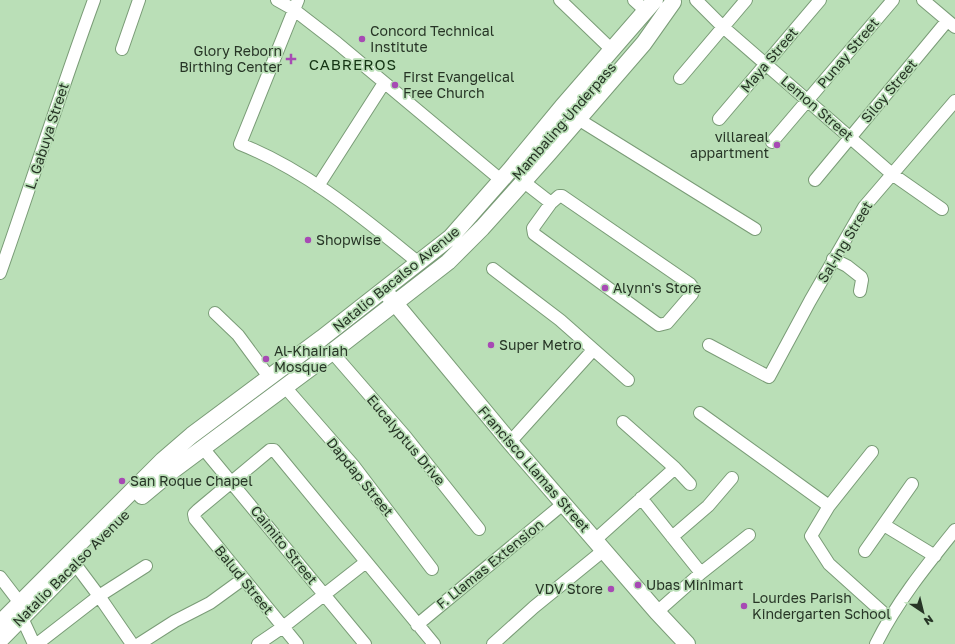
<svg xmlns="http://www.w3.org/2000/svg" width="955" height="644" font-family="'Golos Text',sans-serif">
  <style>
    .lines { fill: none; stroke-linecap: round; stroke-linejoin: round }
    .major-tunnel { stroke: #9dbd9a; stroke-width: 16; stroke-dasharray: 16 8; stroke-linecap: butt }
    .minor-casing { stroke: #7a9c77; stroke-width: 14 }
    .major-casing { stroke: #7a9c77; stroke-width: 18 }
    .minor { stroke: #fff; stroke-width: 12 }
    .major { stroke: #fff; stroke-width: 16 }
    .poi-dot { fill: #a74ab4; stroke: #badfb7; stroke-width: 1.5 }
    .labels { text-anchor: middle; stroke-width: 3.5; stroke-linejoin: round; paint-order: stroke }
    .poi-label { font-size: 14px; fill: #273526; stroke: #badfb7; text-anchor: start }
    .street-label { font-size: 14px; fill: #273526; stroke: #badfb7 }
    .neighbourhood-label { font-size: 15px; letter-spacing: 1px; fill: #153414; stroke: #badfb7 }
  </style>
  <rect width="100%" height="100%" fill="#badfb7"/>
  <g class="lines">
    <path class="major-tunnel" d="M347 330 408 283 455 244 492 205"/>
    <g class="minor-casing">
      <path id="minor" d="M277 0 293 9 337 43 501 180
        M298 0 240 144C308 171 363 218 419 263
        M560 0 611 49
        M634 0 645 10
        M696 0 723 27 892 174 942 209
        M923 0 955 27
        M122 49 139 0
        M680 78 746 0
        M578 119 755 229
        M719 119 820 0
        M772 142 893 0
        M815 180 947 21
        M524 182 551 203
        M318 186 384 83
        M559 196H562L690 284 693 288 692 294 667 323 659 325 534 234 533 228 551 203Z
        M833 259 847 266 861 277 862 280 860 291
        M493 269 560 320 628 380
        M0 273C32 182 61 90 94 0
        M215 313 238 335 269 377
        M709 345 769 377 810 301 864 207 955 101
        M332 352 405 436 479 529
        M285 387 353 465 432 569
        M700 413 829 506
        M623 422 675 468 690 484
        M510 442 593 350
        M202 447 365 644
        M872 452 829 506 811 536 829 564 889 618
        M641 498 701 573
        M884 525 935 556
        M672 537 708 506 732 478
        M595 540 675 468
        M865 551 912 484
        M75 564 99 596 132 644
        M0 577 20 603
        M657 612 701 573 749 535
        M22 618 34 644
        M417 625 563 504
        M37 644 99 596 146 566
        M139 644 175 621 210 603 243 579
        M258 644 283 627 366 562
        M297 644 195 519 194 514 198 510 270 450H274L434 644
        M493 644 534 607 604 550
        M876 644C896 603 926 566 955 530"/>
    </g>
    <g class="major-casing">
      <path id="major" d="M389 296 510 442 657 612 687 644
        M142 496 172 471 332 352 448 262 482 228 549 153 644 43 673 2
        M0 623 163 460 192 435 322 338 451 237 510 170 562 107 655 0
        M0 640 73 566"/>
    </g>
    <use href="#minor" class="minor"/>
    <use href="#major" class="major"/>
  </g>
  <g class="poi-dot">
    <circle cx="362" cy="39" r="4"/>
    <path d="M289 53h4v4h4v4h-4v4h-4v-4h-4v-4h4z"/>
    <circle cx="395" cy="85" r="4"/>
    <circle cx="777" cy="145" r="4"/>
    <circle cx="308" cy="240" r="4"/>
    <circle cx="605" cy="288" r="4"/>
    <circle cx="491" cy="345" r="4"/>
    <circle cx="266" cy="359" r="4"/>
    <circle cx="122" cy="481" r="4"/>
    <circle cx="638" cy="585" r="4"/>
    <circle cx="611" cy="589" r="4"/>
    <circle cx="744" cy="606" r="4"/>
  </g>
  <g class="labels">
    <g class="poi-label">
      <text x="370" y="36">Concord Technical<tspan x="370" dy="16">Institute</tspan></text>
      <text x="282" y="56" text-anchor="end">Glory Reborn<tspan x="282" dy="16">Birthing Center</tspan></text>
      <text x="403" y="82">First Evangelical<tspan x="403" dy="16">Free Church</tspan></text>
      <text x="769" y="142" text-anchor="end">villareal<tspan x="769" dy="16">appartment</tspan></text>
      <text x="316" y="245">Shopwise</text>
      <text x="613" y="293">Alynn's Store</text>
      <text x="499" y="350">Super Metro</text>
      <text x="274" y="356">Al-Khairiah<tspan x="274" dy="16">Mosque</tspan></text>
      <text x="130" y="486">San Roque Chapel</text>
      <text x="646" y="590">Ubas Minimart</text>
      <text x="603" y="594" text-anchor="end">VDV Store</text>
      <text x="752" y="603">Lourdes Parish<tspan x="752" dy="16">Kindergarten School</tspan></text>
    </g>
    <g class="street-label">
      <text transform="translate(848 53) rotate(-50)" y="5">Punay Street</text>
      <text transform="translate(769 60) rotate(-50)" y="5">Maya Street</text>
      <text transform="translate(889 91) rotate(-50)" y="5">Siloy Street</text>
      <text transform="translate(817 108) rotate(41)" y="5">Lemon Street</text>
      <text transform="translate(564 121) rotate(-49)" y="5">Mambaling Underpass</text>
      <text transform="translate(47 136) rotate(-72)" y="5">L. Gabuya Street</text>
      <text transform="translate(845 242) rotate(-59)" y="5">Sal-ing Street</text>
      <text transform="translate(396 279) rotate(-39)" y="5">Natalio Bacalso Avenue</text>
      <text transform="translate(406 440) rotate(50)" y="5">Eucalyptus Drive</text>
      <text transform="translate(534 469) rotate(49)" y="5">Francisco Llamas Street</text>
      <text transform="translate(360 477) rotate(51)" y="5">Dapdap Street</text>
      <text transform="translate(284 545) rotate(51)" y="5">Caimito Street</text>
      <text transform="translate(490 564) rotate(-39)" y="5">F. Llamas Extension</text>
      <text transform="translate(71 568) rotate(-45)" y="5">Natalio Bacalso Avenue</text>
      <text transform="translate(244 580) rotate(51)" y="5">Balud Street</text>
    </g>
    <g class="neighbourhood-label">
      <text x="353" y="70">CABREROS</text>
    </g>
  </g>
  <g transform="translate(923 612) rotate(145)" stroke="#badfb7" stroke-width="3" paint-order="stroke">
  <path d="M0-3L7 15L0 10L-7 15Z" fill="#273526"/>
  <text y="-6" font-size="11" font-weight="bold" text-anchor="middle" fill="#273526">N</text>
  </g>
</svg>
